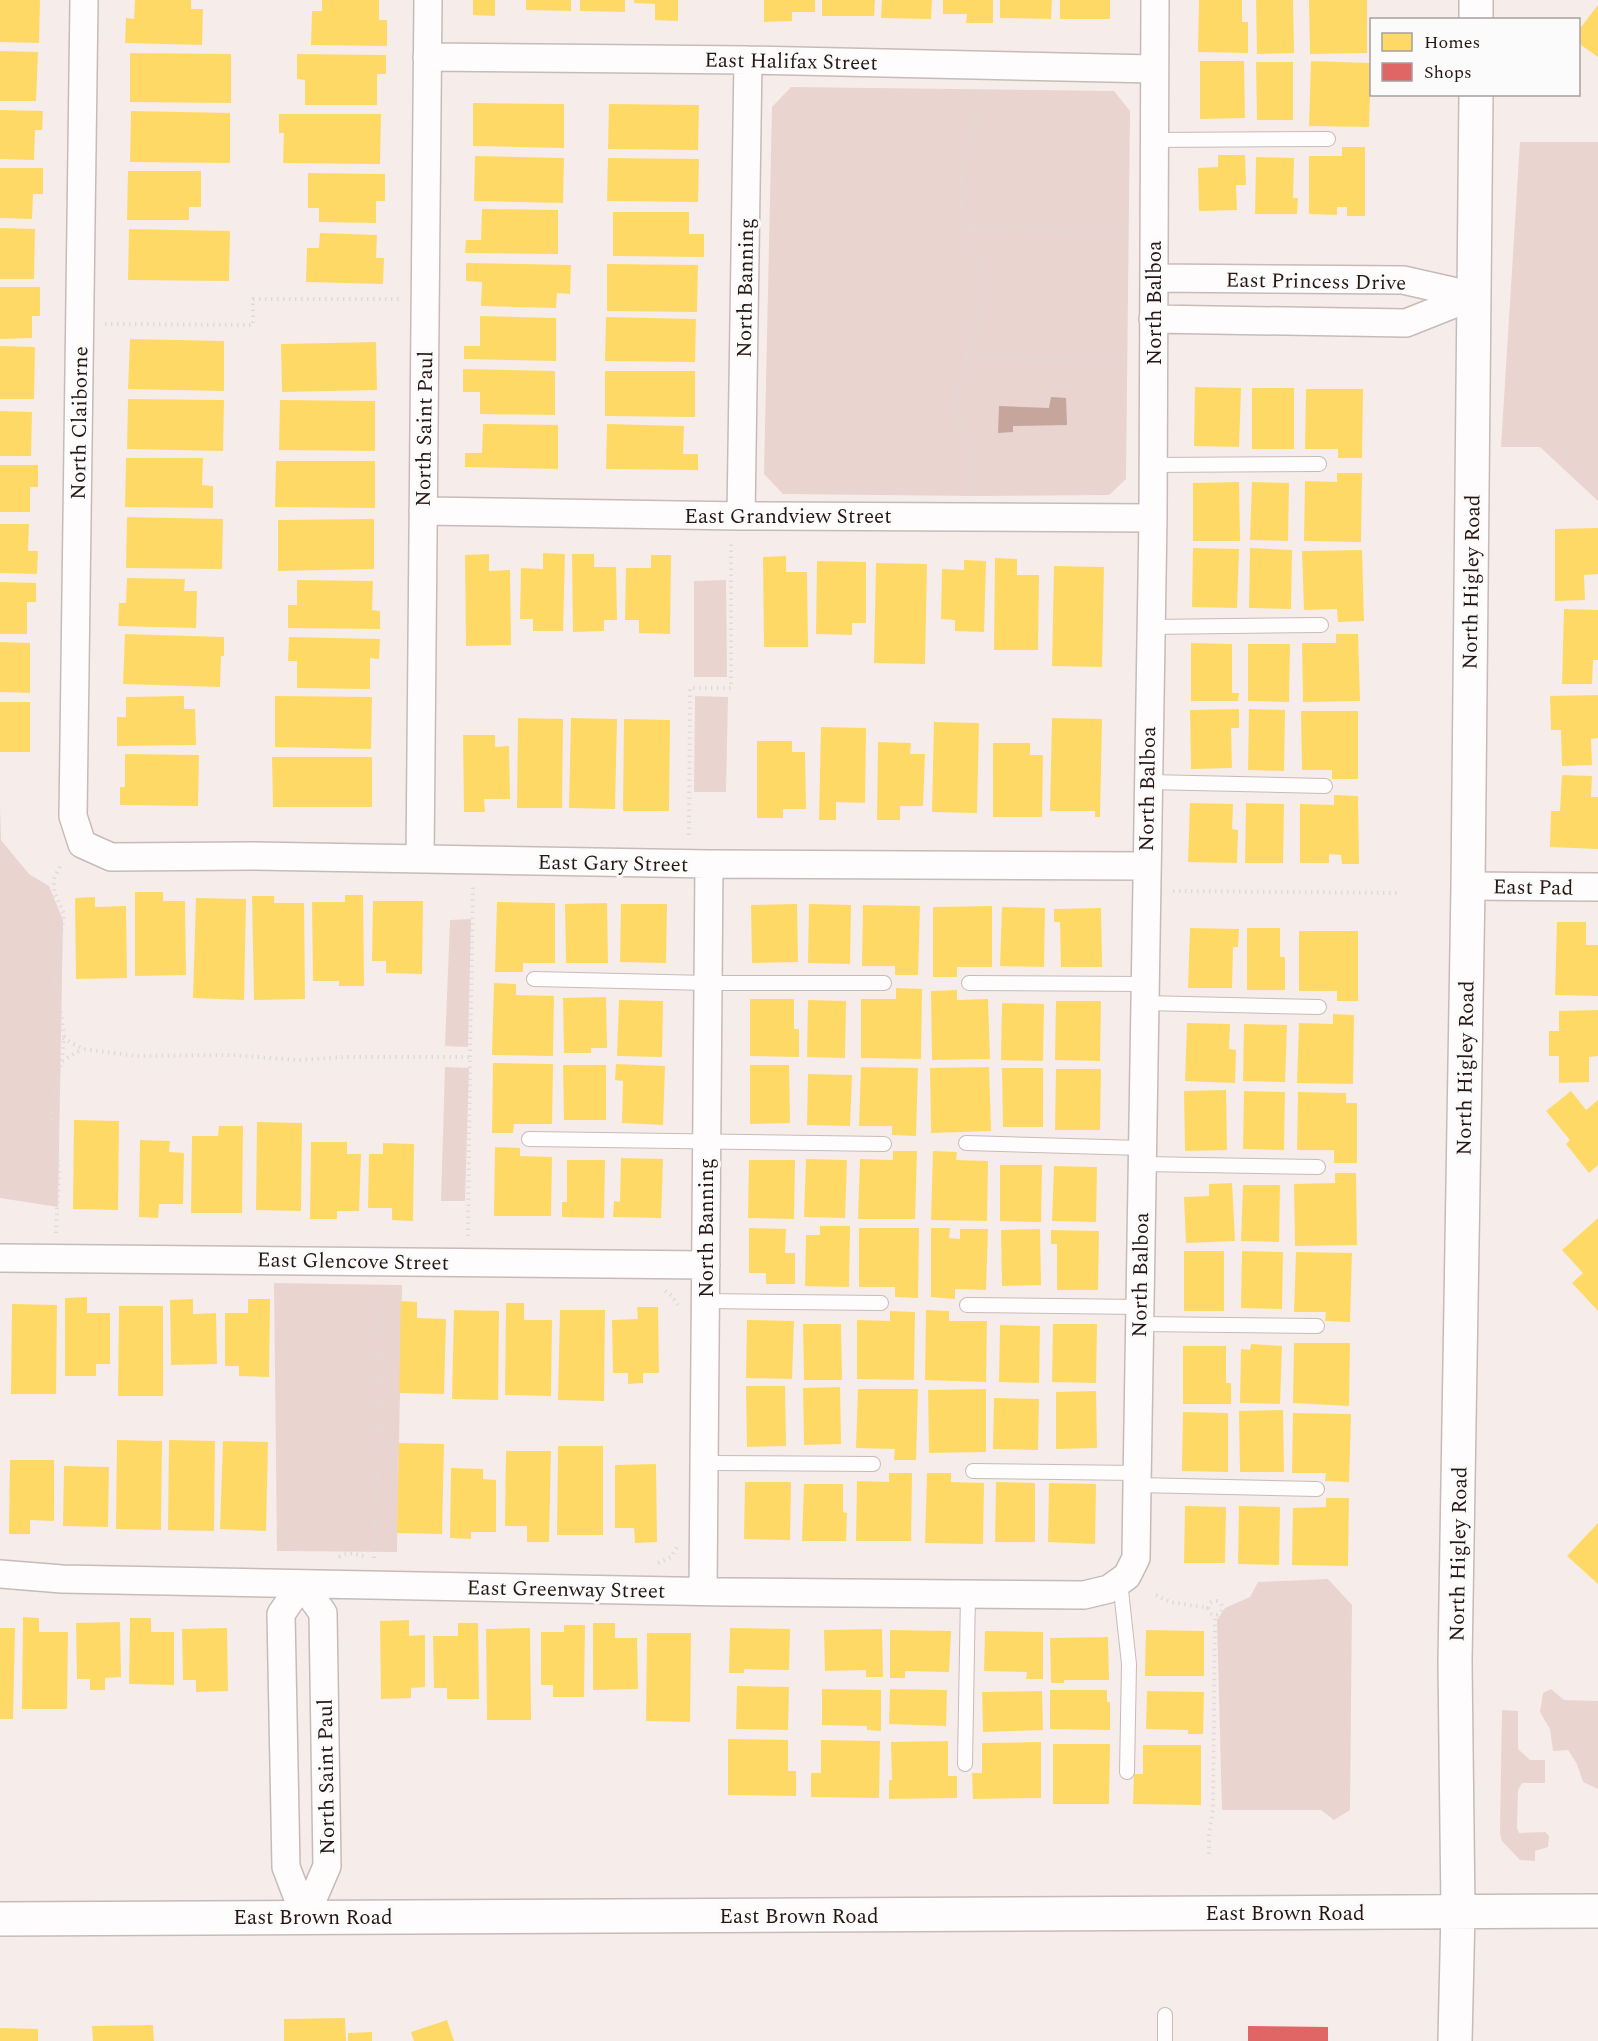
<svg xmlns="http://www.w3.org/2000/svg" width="1598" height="2041" font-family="Spectral,serif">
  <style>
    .green { fill: #e9d4d0 }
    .water { fill: #c6a59d }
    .homes { fill: #ffd966 }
    .shops { fill: #e06666 }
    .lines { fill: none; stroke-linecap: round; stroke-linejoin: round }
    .lane-casing { stroke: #c6bbb8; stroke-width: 16 }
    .street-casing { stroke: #c6bbb8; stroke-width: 30 }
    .secondary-casing { stroke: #c6bbb8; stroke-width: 36 }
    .path { stroke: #dedbdb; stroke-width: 4; stroke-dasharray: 1.5 4.5; stroke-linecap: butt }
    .lane { stroke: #fefcfc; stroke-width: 14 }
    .street { stroke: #fefcfc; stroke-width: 27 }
    .secondary { stroke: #fefcfc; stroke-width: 33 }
    .labels { text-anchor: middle; stroke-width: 6; stroke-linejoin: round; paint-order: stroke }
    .street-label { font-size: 21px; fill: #271815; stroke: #fbfbfb }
  </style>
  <rect width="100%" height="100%" fill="#f6edeb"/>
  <path class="green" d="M791 87 1114 91 1130 111 1126 479 1109 495 973 496 783 494 764 474 772 107Z
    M1520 142H1598V501L1540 447H1501Z
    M726 580 727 677H694V581Z
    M695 696 728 697 726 792H694Z
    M0 805 1 840 29 874 49 886 63 920 58 1207 0 1198Z
    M471 919 468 1047 445 1046 450 920Z
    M445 1067 469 1068 465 1201H441Z
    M274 1283 402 1285 397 1552 277 1551Z
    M1328 1579 1352 1605 1350 1810 1334 1820 1321 1810H1222L1217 1620 1225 1608 1250 1597 1258 1582Z
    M1551 1689 1564 1700 1598 1701V1789L1583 1782 1577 1764 1568 1750 1553 1751 1550 1729 1540 1712 1543 1693Z
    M1502 1710 1518 1711V1749L1530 1760H1545V1783H1522L1518 1790 1517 1828 1519 1833 1545 1832 1549 1836 1548 1847 1535 1851V1861L1520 1860 1502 1841 1500 1834Z"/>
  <path class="water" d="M1051 397 1066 398 1067 425 1013 426V432L998 433 999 406 1049 408Z"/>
  <path class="homes" d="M0 0H40L39 43 0 42Z
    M135 0H191V9H203L202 45 125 43 126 18 134 19Z
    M322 0H379V20H387V46L311 45 312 11H322Z
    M473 0H495V16L473 15Z
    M526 0H571V11L526 10Z
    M580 0H625V12L580 11Z
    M634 0H678V21L655 20V4L634 3Z
    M764 0H815V12H792V21L764 22Z
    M822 0H875L874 16H822Z
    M882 0H932L931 19 881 18Z
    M943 0H993V23H966L967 14H943Z
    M1000 0H1052L1051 19 1000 18Z
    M1060 0H1110V19H1060Z
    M1199 0H1242V22H1248V53L1198 52Z
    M1256 0H1293L1294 53 1257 54Z
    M1309 0H1367V53L1310 54Z
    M1598 5V57L1578 43V31Z
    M0 51 38 52 36 101H0Z
    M130 53 231 54V103L130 102Z
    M297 54 386 55V74H377V105H305V80L297 79Z
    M1200 61H1244L1245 118 1200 119Z
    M1311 61 1371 63 1369 127 1309 126Z
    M1256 62H1293V120H1257Z
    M473 103 564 104V148L473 146Z
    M609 104 699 105 698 150 608 149Z
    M0 110 43 111 42 130H35L34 160 0 159Z
    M131 111 230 113V163L130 162Z
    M279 114H381L380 164 283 163 284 133H279Z
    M1342 147H1365V216H1347V207H1337V215L1309 214V156H1342Z
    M1218 155H1245L1246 185H1236L1237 210 1199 211 1198 168 1218 167Z
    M475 156 564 158 563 203 474 201Z
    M1256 157 1294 158 1293 198H1298L1297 214H1255Z
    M608 158 699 159 698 202 607 201Z
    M0 168H43V194H33L32 219 0 218Z
    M128 171H201V207H189V220H127Z
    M308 173 385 174V201H376V223L319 222V208H308Z
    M482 209 558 210V254L465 253 466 240H481Z
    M613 212H689V234H704V257L613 256Z
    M0 228 35 229 34 279H0Z
    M129 229 230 231 229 281 128 280Z
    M320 233 377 235 376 258H384L383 284 306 282 307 248H319Z
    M466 263 571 265 570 294 557 293 556 308 481 306 482 282 466 281Z
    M607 264 698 265 697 312 607 311Z
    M0 287H40V316H32V338L0 339Z
    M480 316 556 318V361L464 359V346H480Z
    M606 317 696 319 695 362 605 361Z
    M130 339 224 341V391L128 389Z
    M376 342 377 390 282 392 281 344Z
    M0 346 35 347 34 399H0Z
    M463 369 555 371V415L480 414V392H463Z
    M605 371H695V417L605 416Z
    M1195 387 1241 388 1239 447 1194 446Z
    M1252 388H1294V449H1252Z
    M1306 389H1363L1362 458H1338V449H1305Z
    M128 399 224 400 223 451 127 449Z
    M280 400 375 401V451L279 450Z
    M0 411 32 412 31 456H0Z
    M483 424 558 425V469L465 467V453H482Z
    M607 424 684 426 683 454H698V470L606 469Z
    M126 458H203L202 485 213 486V508L125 507Z
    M276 461H375V508L275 507Z
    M0 465H38V487H30V512H0Z
    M1337 473H1362L1361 542 1304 541 1305 481 1337 482Z
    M1239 482 1240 541H1193V483Z
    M1252 482 1289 483 1288 541 1250 540Z
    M127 517 223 519 222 569 126 568Z
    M374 519V569L278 571V520Z
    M0 524H29L28 551H38L37 574 0 573Z
    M1598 528V574L1584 575 1585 600 1555 601V529Z
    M1193 548 1239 549 1237 608 1192 607Z
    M1250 548 1292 550 1291 609 1249 608Z
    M1362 550 1364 621 1338 622 1337 609 1304 610 1302 551Z
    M543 553 565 554 563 631H533V619H520L521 568 543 569Z
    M489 554V571L510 570 511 645 466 646 465 555Z
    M572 554H594V567H616L617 620H604V631L573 632Z
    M651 555H671L670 634 639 633V620H625L626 568H651Z
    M786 556V572H807L808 647H764L763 557Z
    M995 558 1017 559V575H1039L1038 650H994Z
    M964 560 986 561 984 632 955 631V620L941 619 942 569 964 570Z
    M817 561 866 562V623H852V635L816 634Z
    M876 563 927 564 925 664 874 663Z
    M1054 566 1104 567 1102 667 1052 666Z
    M127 578 185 579 184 591H197L196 628 118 626 119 603H126Z
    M297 580 373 581 372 610 380 611V629L288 628V605H297Z
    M0 582 36 583V602H27V634H0Z
    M1564 609 1598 610V660H1593L1592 684H1562Z
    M125 634 224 637V656H221L220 687 123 684Z
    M1336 634H1358L1360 701 1303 702 1302 643H1336Z
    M289 637 380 639 379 659 370 658V689L297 688V661H288Z
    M0 642 30 643V693L0 692Z
    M1191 643 1232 644V693H1239L1238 701H1191Z
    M1248 644H1290L1289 702 1248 701Z
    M1598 695V738L1591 739 1592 765 1562 766 1561 730H1551L1550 696Z
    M184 696V709H195L196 745 117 746V717H126V697Z
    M275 696 372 697 371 749 275 747Z
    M0 702H30V752H0Z
    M1239 709V728H1231L1232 768 1191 769 1190 710Z
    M1249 709 1285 710 1284 771 1248 770Z
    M1301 711H1358V779H1332V770H1302Z
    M518 718 563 719 562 808H517Z
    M571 718 617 719 615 809 569 808Z
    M1052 718 1102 719 1100 817H1095V811H1050Z
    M624 719 670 720 669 811H623Z
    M934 722 979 723 977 813 932 812Z
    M821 727 866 728 865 803 836 802V820H819Z
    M463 735H495V747L509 746 510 799H484L485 812H464Z
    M757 741H792V752H805L806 809H783V818H757Z
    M878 742 911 743 910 754H925L923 806H900V820H877Z
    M993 743H1030V755H1043L1042 817H993Z
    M125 754 199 755 198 806 120 805V787H125Z
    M272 757H372V807H273Z
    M1562 775 1592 776 1591 797H1598V849L1550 847 1551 811H1560Z
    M1334 795 1358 796 1359 864H1342L1341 855 1329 854V863H1300V804L1334 805Z
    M1190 803 1233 804 1232 829 1238 830 1237 863 1188 862Z
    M1246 803 1284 804 1283 863H1245Z
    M135 892H163V901H185L186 975 135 976Z
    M345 895H363L364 986H339V981H313L312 902H345Z
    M252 896H274V903H304L305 999 254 1000Z
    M95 897V907L126 906 127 978 76 979 75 898Z
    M196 898 246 899 244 1000 193 998Z
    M373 901H423L422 974 386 973V961H372Z
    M497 902 555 903V963H523V972H495Z
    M607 903 608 963H566L565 904Z
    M621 904H667L666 963 620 962Z
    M797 904 798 962 752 963 751 905Z
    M809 904 851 905 850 964 808 963Z
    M863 905 920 906 918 975H895V966H862Z
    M992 906V967H957V977H933V907Z
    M1002 907 1045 908 1044 967 1000 966Z
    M1101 908 1102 967H1061L1060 922H1054V909Z
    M1557 922H1586V945H1598V996L1555 995Z
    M1190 928 1239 929 1238 947H1233L1232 988H1188Z
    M1247 928H1280V957H1285V990H1247Z
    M1299 931H1358V1001H1337V991H1299Z
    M494 983 516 984V995L554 996 553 1056 492 1055Z
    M896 988 922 989 921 1059 861 1058V999H896Z
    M957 990V1000L988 999 990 1059 932 1060 931 991Z
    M606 997 607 1048H591V1053H564L563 998Z
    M750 999H794V1029H799V1057L750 1056Z
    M619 1000 663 1001 662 1057 617 1056Z
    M808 1000 846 1001 845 1058 807 1057Z
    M1056 1001H1101L1100 1061 1055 1060Z
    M1002 1003 1044 1004 1043 1061 1001 1060Z
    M1598 1010V1056L1589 1057V1082L1559 1083V1056H1549V1031H1559V1011Z
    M1333 1014 1354 1015 1353 1084 1297 1083 1299 1023 1333 1024Z
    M1187 1023 1230 1024 1229 1049 1236 1050 1235 1083 1185 1081Z
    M1244 1024 1287 1025 1285 1082 1243 1081Z
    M493 1063 553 1064 552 1124H514L513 1133H492Z
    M616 1064 665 1066 663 1125 622 1123 623 1081 615 1080Z
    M563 1065H606V1120H564Z
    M750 1065H789L790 1123 750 1124Z
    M861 1067 918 1068 916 1136 892 1135V1126H859Z
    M989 1067 991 1131 931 1133 930 1068Z
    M1002 1068H1043V1127H1003Z
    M1056 1069H1101L1100 1130H1055Z
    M808 1074 852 1075 850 1126 807 1125Z
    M1226 1090 1227 1150 1185 1151 1184 1091Z
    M1244 1091 1285 1092 1284 1150 1243 1149Z
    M1571 1091 1586 1110 1598 1100V1165L1589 1173 1566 1144 1570 1140 1546 1111Z
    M1298 1092 1346 1093V1103H1357V1163H1334V1150H1297Z
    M74 1120 119 1121 118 1210 73 1209Z
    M257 1122 302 1123 301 1211 256 1210Z
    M219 1126H243L242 1213H191L192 1136H218Z
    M140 1140 170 1141 169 1152 184 1153 183 1204H159L158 1218 139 1217Z
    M311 1142H347V1154H361L359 1211H337V1219H310Z
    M383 1143 414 1144 413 1221 392 1220V1208H368L369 1154H383Z
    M495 1147 520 1148V1156L552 1157 551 1216H494Z
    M893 1151H917L915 1219H858L860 1159 893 1160Z
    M933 1151 957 1152 956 1160 988 1161 987 1221 931 1220Z
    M621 1158 663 1159 661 1218 613 1217 614 1201 620 1202Z
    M806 1159 847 1160 845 1218 804 1217Z
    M567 1160H605L604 1218 562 1217V1202H567Z
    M749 1160H795L794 1219 748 1218Z
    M1000 1165H1042L1041 1222 1000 1221Z
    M1054 1166 1097 1167 1096 1222 1052 1221Z
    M1335 1173H1356L1357 1245 1295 1246 1294 1184 1335 1183Z
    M1232 1183 1235 1241 1186 1243 1184 1197 1209 1196V1184Z
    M1243 1185H1280L1279 1242 1241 1241Z
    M1598 1218V1311L1572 1283 1583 1273 1562 1250Z
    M820 1226H850L849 1287 805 1286 806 1235H820Z
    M749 1228 786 1229 785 1253H795V1284H766V1273H749Z
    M859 1228H919L918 1298 895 1297V1287H859Z
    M931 1228H950L949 1238 960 1239V1229H988L986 1290 955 1289V1299L931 1297Z
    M1040 1229 1041 1285 1002 1286 1001 1230Z
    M1051 1230 1099 1231 1098 1290H1057V1244H1051Z
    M1184 1251H1224V1311H1184Z
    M1242 1251 1283 1252 1282 1309 1241 1308Z
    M1296 1252 1352 1253 1350 1322 1325 1321 1326 1312H1294Z
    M87 1297V1313H110V1364H96V1376H65V1298Z
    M193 1299V1314L216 1313 217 1364 171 1365 170 1300Z
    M248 1299H270L269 1377 239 1376V1366H225V1313H248Z
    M401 1301 417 1302V1318L446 1319 444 1394 399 1393Z
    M506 1303H524V1320H552L551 1396 505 1395Z
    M12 1304 57 1305 56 1394H11Z
    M119 1306H163V1396H118Z
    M637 1307H658L659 1373H643V1383L628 1384V1373H613L612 1320 638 1319Z
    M454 1310 499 1311 498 1400 452 1399Z
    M560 1310H605L604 1401 558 1400Z
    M926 1310 949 1311V1321H987L986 1382 925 1380Z
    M890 1311 915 1312 914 1380 857 1379V1320L890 1321Z
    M747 1320 794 1321 792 1379 746 1378Z
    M803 1324H841L842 1380H804Z
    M1053 1324H1097L1096 1383 1052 1382Z
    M1000 1325 1040 1326 1039 1383 999 1382Z
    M1294 1343H1350L1349 1406 1293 1403Z
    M1251 1344 1282 1346 1280 1404 1240 1403 1241 1349 1250 1350Z
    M1183 1346H1226V1383H1231V1404H1183Z
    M746 1386H785L786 1446 747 1447Z
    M840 1387 841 1444 804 1445 803 1388Z
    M858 1389H918L916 1460H894L895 1449 856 1448Z
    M986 1389V1452L929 1453 928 1390Z
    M1096 1391 1097 1448 1056 1449V1392Z
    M994 1398 1039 1399 1038 1450 993 1449Z
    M1283 1410 1284 1472H1240L1239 1411Z
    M1183 1412 1228 1413V1472L1182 1471Z
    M1293 1413 1351 1414 1349 1482 1325 1481 1326 1473H1292Z
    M117 1440 162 1441 161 1530 116 1529Z
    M169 1440 215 1441 214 1531 168 1530Z
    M223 1441 268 1442 266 1531 220 1529Z
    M399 1443 444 1444 442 1534 397 1533Z
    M558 1446H603V1535H557Z
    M506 1451H551L549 1542H527V1526H505Z
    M10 1460H54V1521L30 1520V1534H9Z
    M656 1464 657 1542 635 1543 634 1528H615V1465Z
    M64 1466 109 1467 108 1527 63 1526Z
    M451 1468 483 1469V1479L496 1480V1532H471V1539L450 1538Z
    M889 1473H912L911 1541H856L857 1481 889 1482Z
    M927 1473H951V1482L984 1483 983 1544 925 1543Z
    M745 1482H791L790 1540 744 1539Z
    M996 1482 1035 1483V1542H995Z
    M1049 1483 1096 1484 1095 1544 1048 1542Z
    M804 1484H843V1512L847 1513 846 1541H802Z
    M1326 1498H1349L1348 1566 1292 1565 1293 1508 1326 1507Z
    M1185 1506 1226 1507 1225 1563H1184Z
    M1239 1506 1280 1507 1279 1565 1238 1564Z
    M1598 1523V1584L1567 1556Z
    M23 1617 39 1618V1632H68L67 1709H22Z
    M130 1618H151V1632H174V1685L129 1684Z
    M409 1620V1636L425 1635V1687L411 1688V1698L381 1699 380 1621Z
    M120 1622 121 1677 105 1678V1690H90V1679H77L76 1623Z
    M458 1623H478L479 1699H447V1688H434L433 1636H458Z
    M593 1623H615V1638H637L638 1689 593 1690Z
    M564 1625H585L584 1697H553V1685H541V1632H564Z
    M0 1628H15L13 1719H0Z
    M227 1628 228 1691 196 1692V1680H183L182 1629Z
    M530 1628 531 1720H487L486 1629Z
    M730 1628 790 1629 789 1670 744 1669V1673H729Z
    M882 1629 883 1677H866V1670L825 1671 824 1630Z
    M890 1630 951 1631 949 1672 905 1671V1678H890Z
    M1146 1630 1204 1631V1676H1145Z
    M985 1631 1043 1632V1679H1026L1027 1672 984 1671Z
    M647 1633H691L690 1722 646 1721Z
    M1108 1637 1109 1680H1064V1683H1051L1050 1638Z
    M737 1686 789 1687 788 1730 736 1729Z
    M822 1689 881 1690V1731L867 1730V1726L822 1725Z
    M890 1689 947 1690 946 1726 889 1724Z
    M1050 1690H1107V1702H1110V1730L1050 1729Z
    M1042 1691 1043 1730 983 1732 982 1692Z
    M1147 1691 1204 1692 1203 1734H1188V1730L1146 1729Z
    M728 1739 788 1740V1771H796V1796L728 1795Z
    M821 1740 880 1741 879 1798 811 1797V1773H821Z
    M948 1741V1776H957V1798L889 1799V1780H892L891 1742Z
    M1041 1742V1798L973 1799 972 1773H982V1743Z
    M1053 1744H1110L1109 1804H1053Z
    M1143 1745H1201V1805L1133 1804 1134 1774H1143Z
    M345 2018 346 2041H284V2019Z
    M447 2020 454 2041H414L411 2032Z
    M153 2025 154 2041H93L92 2026Z
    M0 2028 38 2029V2041H0Z
    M372 2032V2041H348V2033Z"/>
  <path class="shops" d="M1248 2026 1328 2027V2041H1248Z"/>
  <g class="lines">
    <g class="lane-casing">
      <path id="lane" d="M1154 140 1328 139
        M1153 465 1319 464
        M1150 627 1321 625
        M1148 782 1325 786
        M534 979 708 983H884
        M969 983 1144 984
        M1144 1003 1319 1007
        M529 1139 884 1144
        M966 1143 1142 1148
        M1142 1164 1318 1167
        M706 1301 881 1303
        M967 1305 1140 1307
        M1140 1324 1317 1326
        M705 1463 873 1464
        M973 1471 1137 1473
        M1137 1485 1317 1489
        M1120 1581 1129 1664 1127 1772
        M965 1764 968 1594
        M1165 2015V2041"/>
    </g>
    <g class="street-casing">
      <path id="street" d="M84 0 73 816 82 844 111 857 254 856 709 864 1146 866
        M427 57 748 60 1154 69
        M1154 278 1403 280 1474 296
        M1153 319 1406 323 1474 296
        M423 511 741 516 1153 518
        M741 516 748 60
        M420 859 428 0
        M1468 886 1598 887
        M0 1258 706 1265
        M0 1574 62 1579 726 1592 1084 1595 1109 1589 1127 1576 1136 1558 1137 1485 1153 518 1155 0
        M302 1584 323 1613 327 1866 305 1917 286 1867 281 1614Z
        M703 1591 709 864"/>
    </g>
    <g class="secondary-casing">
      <path id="secondary" d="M1476 20V0
        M0 1919 1598 1911
        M1455 2041 1458 1912 1455 1662 1468 886 1476 94"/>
    </g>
    <path class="path" d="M969 227 1128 230
      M105 324 253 325V299H399
      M967 356 1129 358
      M973 493 972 464 957 408 958 381 979 322 982 283 978 260 962 207 961 186 963 160 976 117 977 90
      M689 835 690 688H731V540
      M1173 891 1397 893
      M63 1038 83 1049 136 1056 232 1055 298 1060 345 1057H470L468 1237
      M470 1057 473 884
      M62 1061 83 1049
      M56 1233 59 1175 57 1155 52 1136V1111L62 1058 64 1036 58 993 54 978 64 914 54 892V879L61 864
      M665 1291 672 1296 678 1305
      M339 1557C349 1552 355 1553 366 1557
      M374 1558 379 1432V1331L386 1287
      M658 1563 671 1557 677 1547
      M1156 1595 1170 1602 1208 1608
      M1208 1608a7 7 0 1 1 14 0a7 7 0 1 1-14 0Z
      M1209 1854V1835L1213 1809 1215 1615"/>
    <use href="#lane" class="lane"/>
    <use href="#street" class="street"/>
    <use href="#secondary" class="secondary"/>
  </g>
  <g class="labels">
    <g class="street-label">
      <text transform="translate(791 61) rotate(1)" y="7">East Halifax Street</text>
      <text transform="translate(1316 281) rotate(1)" y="7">East Princess Drive</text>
      <text transform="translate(745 288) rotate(-89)" y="7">North Banning</text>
      <text transform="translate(1154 303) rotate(-90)" y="7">North Balboa</text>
      <text transform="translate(79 423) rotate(-89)" y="7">North Claiborne</text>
      <text transform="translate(424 429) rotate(-89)" y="7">North Saint Paul</text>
      <text x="788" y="523">East Grandview Street</text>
      <text transform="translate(1471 582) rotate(-89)" y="7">North Higley Road</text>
      <text transform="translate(1147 789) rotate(-89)" y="7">North Balboa</text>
      <text transform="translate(613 863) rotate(1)" y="7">East Gary Street</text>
      <text transform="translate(1533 887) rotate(1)" y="7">East Pad</text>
      <text transform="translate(1465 1068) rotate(-89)" y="7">North Higley Road</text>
      <text transform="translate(706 1228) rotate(-90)" y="7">North Banning</text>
      <text transform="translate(353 1261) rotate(1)" y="7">East Glencove Street</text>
      <text transform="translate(1140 1275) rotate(-89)" y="7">North Balboa</text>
      <text transform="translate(1458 1554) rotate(-89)" y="7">North Higley Road</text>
      <text transform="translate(566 1589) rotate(1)" y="7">East Greenway Street</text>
      <text transform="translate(326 1777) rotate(-91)" y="7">North Saint Paul</text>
      <text x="1285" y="1920">East Brown Road</text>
      <text x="799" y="1923">East Brown Road</text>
      <text x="313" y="1924">East Brown Road</text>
    </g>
  </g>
  <rect x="1370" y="18" width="210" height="78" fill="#fbfbfb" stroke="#a6a09f" stroke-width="1.5"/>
  <rect x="1382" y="33" width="30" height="18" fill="#ffd966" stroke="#a6a09f" stroke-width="1.5"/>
  <text x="1424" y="48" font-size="18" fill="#271815">Homes</text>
  <rect x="1382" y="63" width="30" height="18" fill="#e06666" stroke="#a6a09f" stroke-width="1.5"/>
  <text x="1424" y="78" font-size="18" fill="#271815">Shops</text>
</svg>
